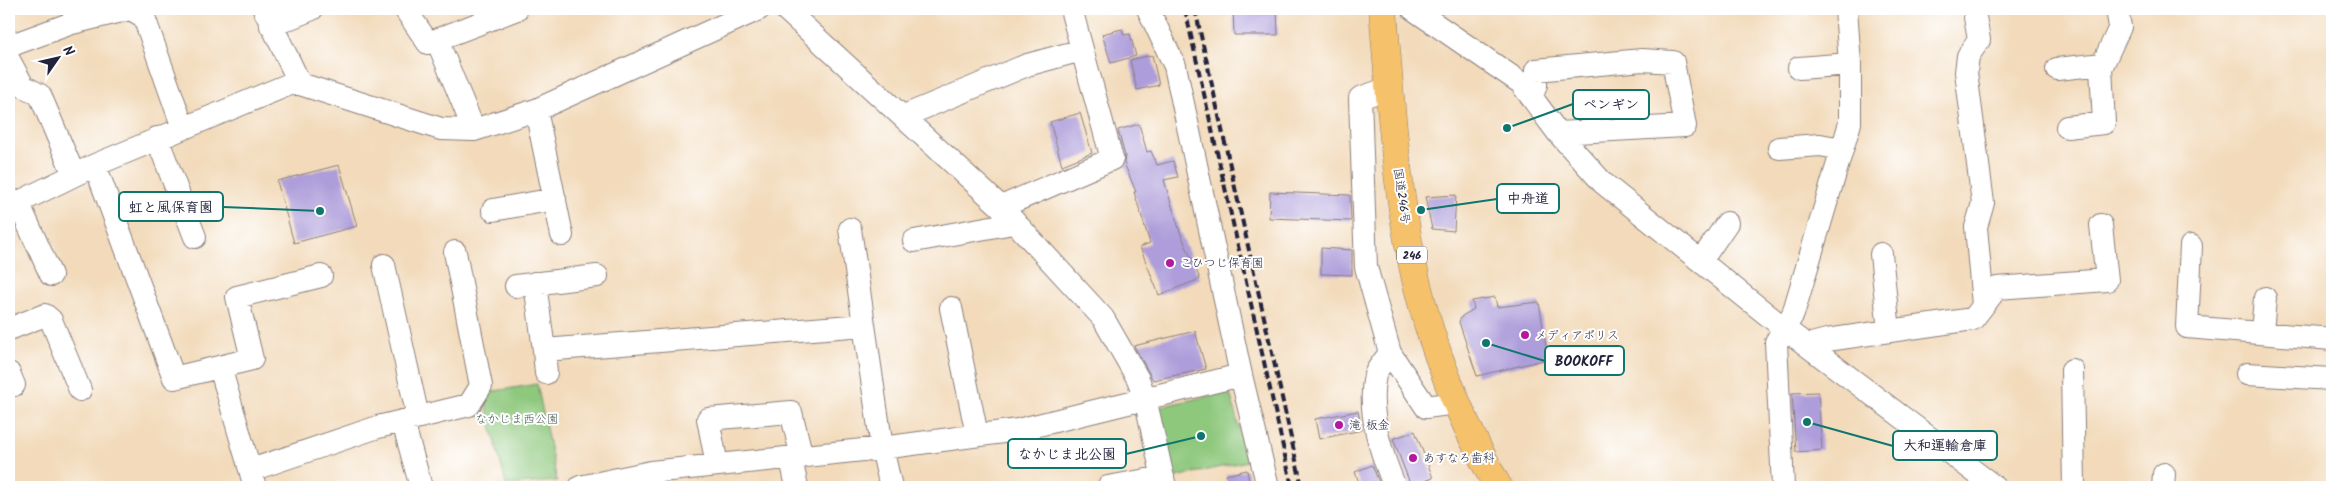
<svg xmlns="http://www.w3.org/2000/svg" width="2341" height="496" font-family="Kalam,'Klee One',sans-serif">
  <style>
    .green { fill: #8ec87d; stroke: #58755c }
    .building { fill: #ad9dda }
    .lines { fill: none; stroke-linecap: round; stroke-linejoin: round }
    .minor-casing { stroke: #8a7e7a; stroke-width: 24 }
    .highway-casing { stroke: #8a7e7a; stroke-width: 29 }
    .minor { stroke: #fff; stroke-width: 22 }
    .highway { stroke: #f5c16b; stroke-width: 28 }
    .rail { stroke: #22223b; stroke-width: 4; stroke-dasharray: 8 4; stroke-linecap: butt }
    .poi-dot { fill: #b5179e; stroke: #fff; stroke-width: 2 }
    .labels { text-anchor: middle; stroke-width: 4; stroke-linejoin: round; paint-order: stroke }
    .shield { fill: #fff; stroke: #646476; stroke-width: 1 }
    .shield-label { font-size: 11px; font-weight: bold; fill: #22223b }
    .street-label { font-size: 12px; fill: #22223b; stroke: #fff }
    .poi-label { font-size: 12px; fill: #22223b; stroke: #fff; text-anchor: start }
    .park-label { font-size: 12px; fill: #485c52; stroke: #fff }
    .leader { fill: none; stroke: #0f766e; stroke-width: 2 }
    .callout-dot { fill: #0f766e; stroke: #fff; stroke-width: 2 }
    .callout { fill: #fff; stroke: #0f766e; stroke-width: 2 }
    .callout-label { font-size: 14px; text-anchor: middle; font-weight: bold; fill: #22223b }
  </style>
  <rect width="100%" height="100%" fill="#fff"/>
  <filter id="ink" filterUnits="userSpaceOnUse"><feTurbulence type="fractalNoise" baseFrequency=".02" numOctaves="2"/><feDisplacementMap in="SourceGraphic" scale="10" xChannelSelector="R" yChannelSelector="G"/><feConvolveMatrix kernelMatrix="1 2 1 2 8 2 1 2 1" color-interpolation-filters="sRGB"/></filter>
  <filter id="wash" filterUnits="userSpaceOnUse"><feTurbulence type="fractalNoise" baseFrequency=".0096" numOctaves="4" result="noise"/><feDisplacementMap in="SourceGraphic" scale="20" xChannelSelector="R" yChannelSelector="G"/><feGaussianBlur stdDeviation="1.12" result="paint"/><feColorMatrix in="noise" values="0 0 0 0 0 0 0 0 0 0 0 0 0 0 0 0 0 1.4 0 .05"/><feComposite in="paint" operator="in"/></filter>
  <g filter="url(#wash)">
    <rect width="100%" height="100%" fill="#f2daba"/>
    <path class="green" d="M537 384 557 481 506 485 483 393Z
      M1223 393 1231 396 1247 461 1172 478 1156 411 1163 406Z"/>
    <g id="blocks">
      <path class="building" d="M1233 9H1277L1278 35H1234Z
        M1122 29 1124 35 1130 34 1136 56 1111 63 1102 34Z
        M1152 55 1159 85 1137 90 1130 60Z
        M1080 113 1092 153 1062 165 1050 122Z
        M1139 124 1147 152 1151 151 1157 165 1173 161 1178 177 1164 180 1180 232 1200 279 1159 295 1140 247 1150 243 1134 192H1136L1124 163 1125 156 1118 130Z
        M339 165 357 226 294 243 277 181Z
        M1270 192 1350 195 1351 221 1269 218Z
        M1456 195 1454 231 1432 229 1425 197Z
        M1321 248 1352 250V275L1321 274Z
        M1495 297 1497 307 1539 302 1548 359 1477 376 1459 322 1462 316 1474 309 1472 301Z
        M1195 331 1206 369 1153 380 1134 346Z
        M1818 392 1822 450 1796 452 1792 393Z
        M1358 411 1362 430 1319 439 1315 419Z
        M1415 431 1433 478 1411 486 1393 439Z
        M1372 465 1381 487H1361L1355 472Z
        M1247 470 1250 485 1228 487 1226 475Z"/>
    </g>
  </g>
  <g filter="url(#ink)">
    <use href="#blocks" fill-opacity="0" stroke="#8a7e7a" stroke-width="1"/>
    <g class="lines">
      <g class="minor-casing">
        <path id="minor" d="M131 9 144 17 183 128
          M264 9 300 84
          M405 9 428 43 517 9
          M785 9 1001 207 1103 318 1138 379 1145 398 1165 487
          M1148 9 1175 66 1241 375 1268 487
          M1413 9 1521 83 1558 133 1603 183 1785 329 1995 487
          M1975 17 1979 40 1968 56 1966 72 1983 203 1976 227 1983 305
          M271 26 312 9
          M437 40 474 130
          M9 46 72 23 130 9
          M9 60 23 86 40 95 74 175
          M1799 68 1850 64
          M2057 69 2103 64
          M1389 88 1360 98 1366 267 1390 353
          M1532 96 1536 85V70L1642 60 1673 62 1685 126 1558 133
          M536 110 562 235
          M904 116 1027 65 1082 50
          M2067 127 2104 123 2101 68 2120 27 2117 9
          M157 138 195 237
          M1779 148 1820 145 1842 149
          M95 165 174 378 252 359 237 297 321 276
          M18 202 51 275
          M9 207 95 165 290 84H300L441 129 474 130 536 110 759 9
          M1001 207 1112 159 1071 9
          M493 210 555 199
          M850 229 882 448 891 487
          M914 241 1013 223
          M2191 246 2187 327 2332 339
          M1881 254 1889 331
          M1701 261 1727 223
          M384 265 418 417
          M535 283 544 350 864 325
          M516 286 597 276
          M951 308 977 435
          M9 329 45 315 51 320 80 390
          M2262 333 2265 298
          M1808 345 1827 340 1973 319 1997 288 2107 280 2101 225
          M544 350 546 373
          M220 367 255 487
          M2072 370 2074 487
          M9 373 14 385
          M2247 374 2332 379
          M403 422 421 487
          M791 459 797 487
          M717 465 708 419 791 412 802 457
          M251 470 378 427 469 405 481 386 455 252
          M580 487 651 472 882 448 1018 430 1241 375
          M1108 487 1163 477
          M1395 487C1381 454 1367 412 1375 375 1377 368 1386 359 1390 353L1426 407 1456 403
          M1783 487 1776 342 1793 314 1850 123V64L1846 9
          M2163 487 2164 474"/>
      </g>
      <g class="highway-casing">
        <path id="highway" d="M1383 9C1390 99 1396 191 1416 280 1433 352 1462 422 1498 487"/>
      </g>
      <use href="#minor" class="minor"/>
      <use href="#highway" class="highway"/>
      <path class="rail" d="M1185 9 1292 487
        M1195 9 1302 487"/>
    </g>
  </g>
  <g class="poi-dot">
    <circle cx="1170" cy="263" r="5"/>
    <circle cx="1525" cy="335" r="5"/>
    <circle cx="1339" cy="425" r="5"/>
    <circle cx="1413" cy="458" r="5"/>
  </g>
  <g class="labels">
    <rect class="shield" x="1397" y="246.5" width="30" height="17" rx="4"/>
    <g class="shield-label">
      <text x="1412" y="259">246</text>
    </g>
    <g class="street-label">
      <text transform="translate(1402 196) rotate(82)" y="4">国道246号</text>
    </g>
    <g class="poi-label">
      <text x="1180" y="267">こひつじ保育園</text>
      <text x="1535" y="339">メディアポリス</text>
      <text x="1349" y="429">滝 板金</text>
      <text x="1423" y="462">あすなろ歯科</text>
    </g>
    <g class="park-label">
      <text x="517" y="423">なかじま西公園</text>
    </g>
  </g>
  <path class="leader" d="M1507 128L1573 104M1421 210L1497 199M320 211L223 207M1486 343L1545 361M1807 422L1893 446M1201 436L1126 454"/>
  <g class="callout-dot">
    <circle cx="1507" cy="128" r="5"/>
    <circle cx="1421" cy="210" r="5"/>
    <circle cx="320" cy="211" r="5"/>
    <circle cx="1486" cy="343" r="5"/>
    <circle cx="1807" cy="422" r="5"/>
    <circle cx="1201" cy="436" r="5"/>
  </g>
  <g class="callout">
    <rect x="1573" y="90" width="76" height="29" rx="5"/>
    <rect x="1497" y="184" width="62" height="29" rx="5"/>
    <rect x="119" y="192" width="104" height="29" rx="5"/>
    <rect x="1545" y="346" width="79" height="29" rx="5"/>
    <rect x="1893" y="431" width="104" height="29" rx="5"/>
    <rect x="1008" y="439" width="118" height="29" rx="5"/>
  </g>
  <g class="callout-label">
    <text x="1611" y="109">ペンギン</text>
    <text x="1528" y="203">中舟道</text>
    <text x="171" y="212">虹と風保育園</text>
    <text x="1584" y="366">BOOKOFF</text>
    <text x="1945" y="450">大和運輸倉庫</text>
    <text x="1067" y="459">なかじま北公園</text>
  </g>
  <rect width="2341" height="496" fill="none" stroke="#fff" stroke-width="30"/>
  <g transform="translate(58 58) rotate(56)" stroke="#ffffff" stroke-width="4" paint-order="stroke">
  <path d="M0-4L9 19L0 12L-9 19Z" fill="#22223b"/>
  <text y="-8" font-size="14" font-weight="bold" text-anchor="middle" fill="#22223b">N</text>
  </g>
</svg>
